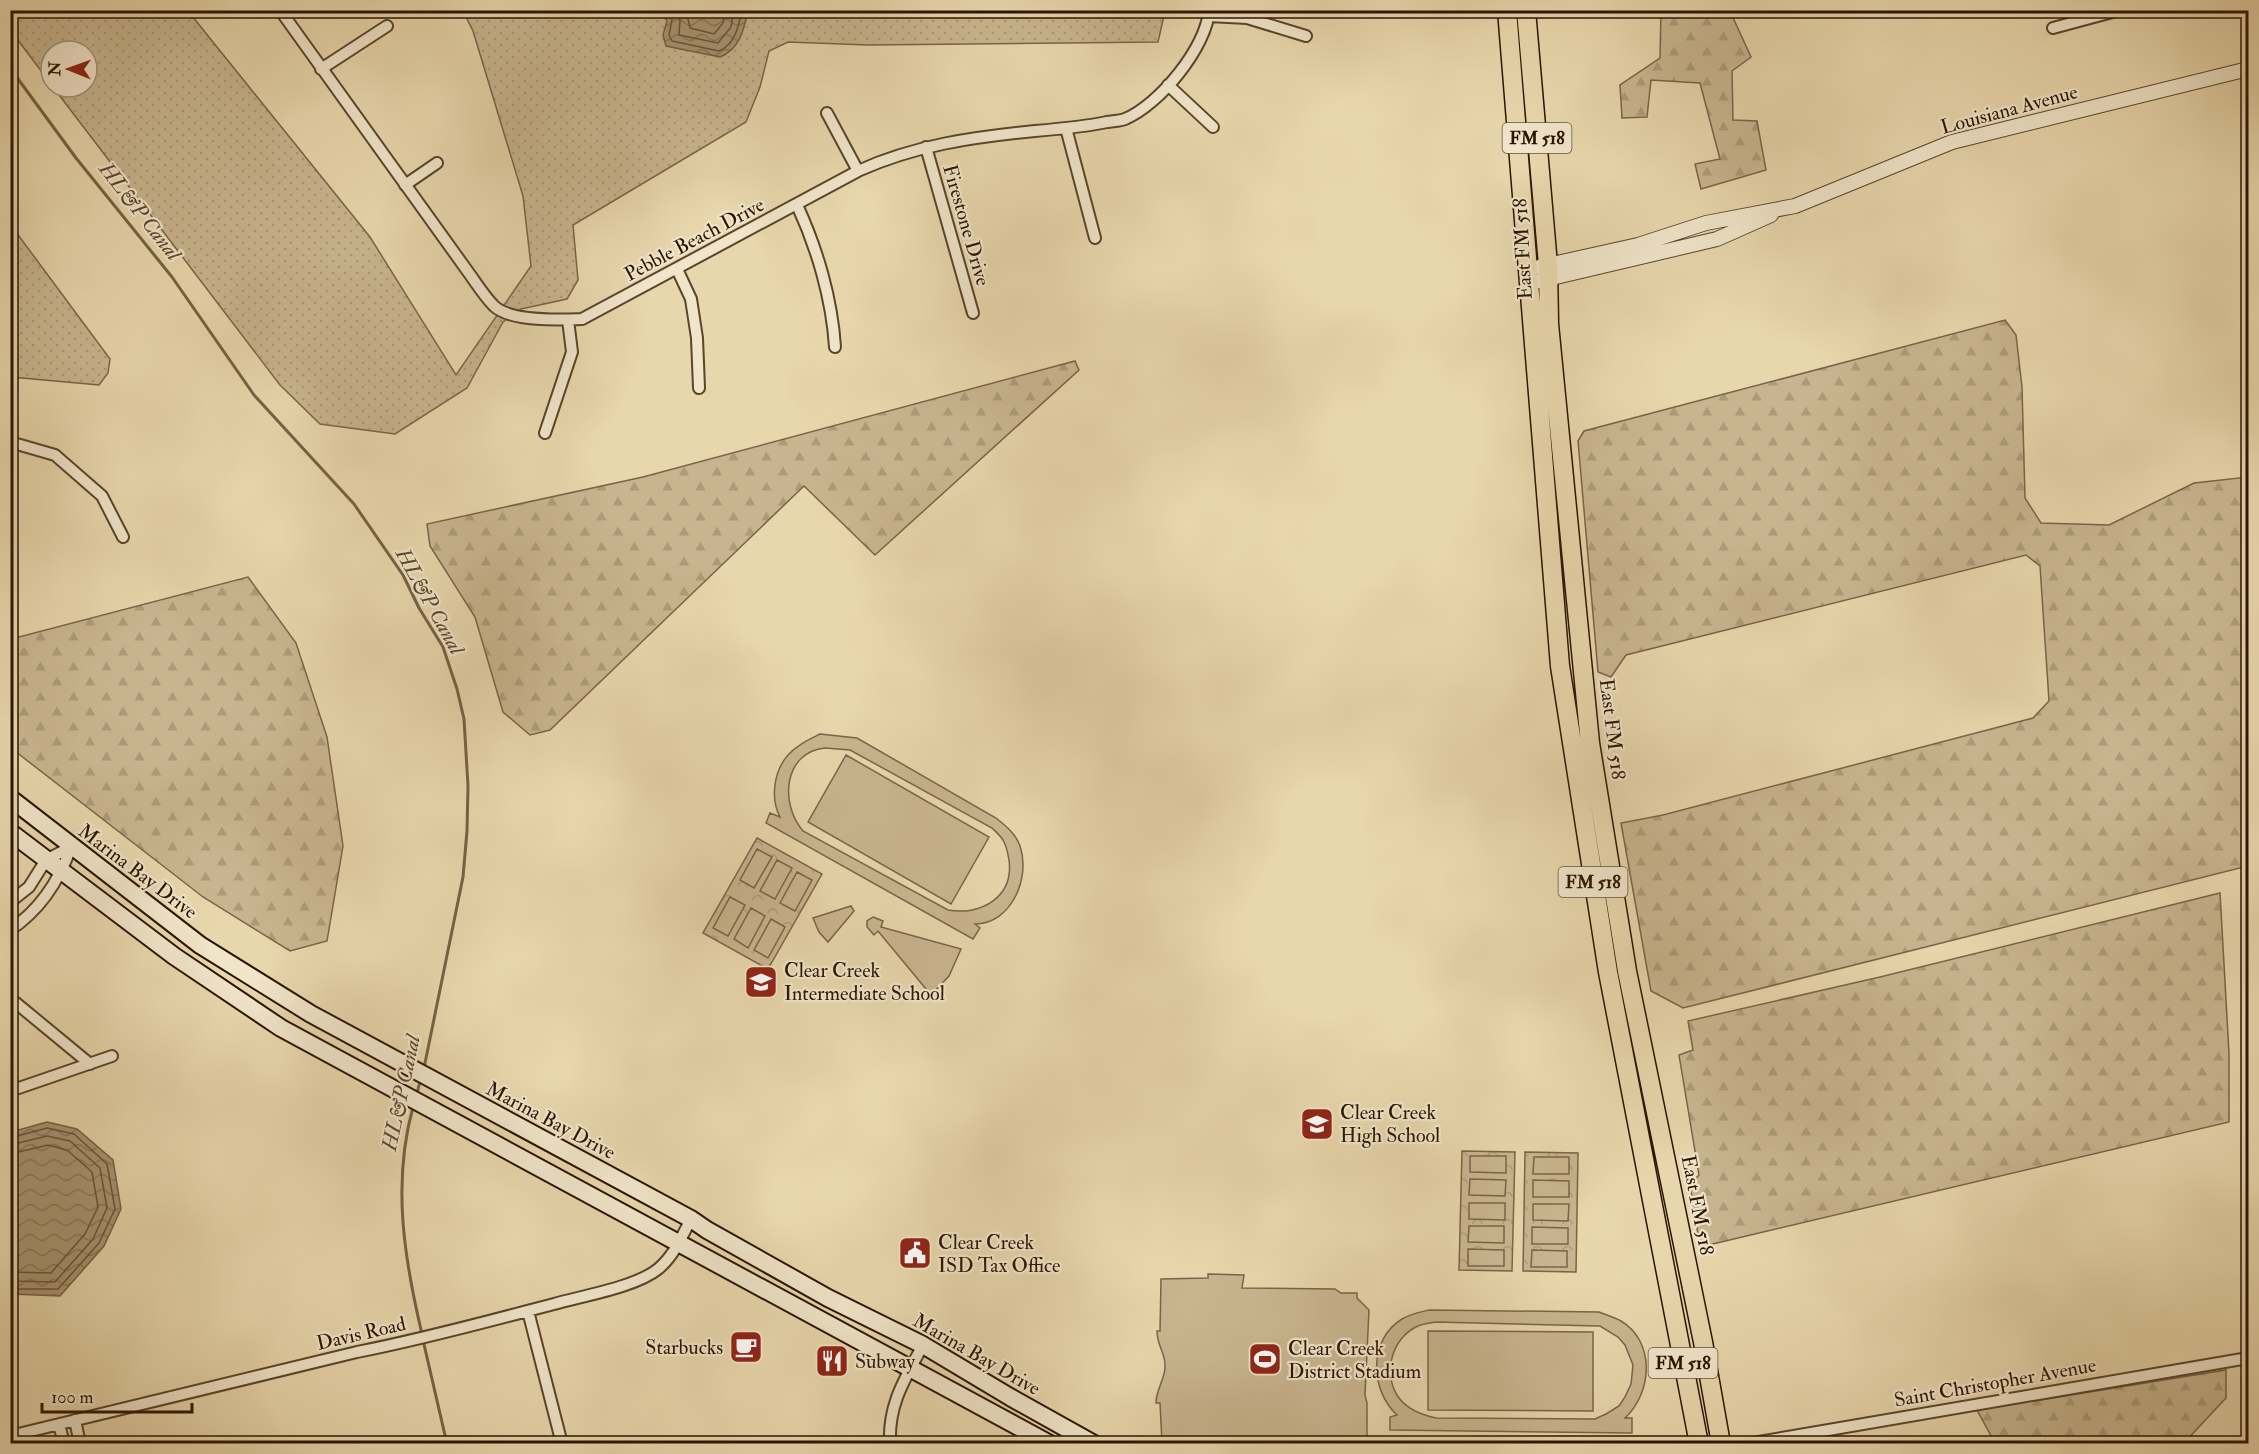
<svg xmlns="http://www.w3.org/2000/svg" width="2259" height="1454" font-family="'IM FELL Double Pica',serif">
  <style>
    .grass { fill: url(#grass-dots); stroke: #7a6448; stroke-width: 1.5 }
    .forest { fill: url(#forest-firs); stroke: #7a6448; stroke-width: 1.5 }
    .park { fill: url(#park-crowns); stroke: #7a6448; stroke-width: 1.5 }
    .pitch { fill: #c8b58f; stroke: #7a6448; stroke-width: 1.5; fill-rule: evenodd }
    .water { fill: url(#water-waves); stroke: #766144; stroke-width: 1.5 }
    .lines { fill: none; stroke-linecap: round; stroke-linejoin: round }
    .shore { stroke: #6a5439; stroke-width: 1.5 }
    .stream { stroke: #766144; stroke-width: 3 }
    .minor-casing { stroke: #5a442b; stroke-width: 14 }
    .tertiary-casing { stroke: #5a442b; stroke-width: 16 }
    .secondary-casing { stroke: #2b1400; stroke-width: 20 }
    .primary-casing { stroke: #2b1400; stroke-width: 21 }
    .minor { stroke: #f0e4c9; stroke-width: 10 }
    .tertiary { stroke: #f0e4c9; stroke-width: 14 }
    .secondary { stroke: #f0e4c9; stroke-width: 16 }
    .primary { stroke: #e8d6ac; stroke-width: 18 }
    .labels { text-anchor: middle; stroke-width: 4.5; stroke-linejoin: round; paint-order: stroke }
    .shield { fill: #f0e4c9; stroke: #66523c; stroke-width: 1.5 }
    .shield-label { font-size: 18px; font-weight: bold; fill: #2b1400 }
    .street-label { font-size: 20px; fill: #2b1400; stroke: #f0e4c9 }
    .poi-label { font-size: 20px; fill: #2b1400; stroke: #f0e4c9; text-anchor: start }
    .water-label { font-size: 21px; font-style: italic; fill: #5d472e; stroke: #f0e4c9 }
  </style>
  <defs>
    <pattern id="grass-dots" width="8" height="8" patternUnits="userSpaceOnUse" patternTransform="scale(1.5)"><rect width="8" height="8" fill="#c8b58f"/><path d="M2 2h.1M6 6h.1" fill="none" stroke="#ac9b7a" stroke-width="1.8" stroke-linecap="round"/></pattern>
    <pattern id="forest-firs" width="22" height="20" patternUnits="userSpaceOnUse" patternTransform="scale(1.5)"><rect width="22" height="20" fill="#c8b58f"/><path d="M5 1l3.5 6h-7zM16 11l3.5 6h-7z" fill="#ac9b7a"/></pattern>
    <pattern id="park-crowns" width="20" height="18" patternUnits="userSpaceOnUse" patternTransform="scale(1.5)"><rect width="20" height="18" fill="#c8b58f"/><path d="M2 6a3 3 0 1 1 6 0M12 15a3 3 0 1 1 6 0" fill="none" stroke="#ac9b7a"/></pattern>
    <pattern id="water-waves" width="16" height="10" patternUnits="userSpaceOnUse" patternTransform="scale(1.5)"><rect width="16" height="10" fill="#a89472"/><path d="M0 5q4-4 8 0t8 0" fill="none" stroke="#89785b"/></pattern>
  </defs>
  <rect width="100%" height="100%" fill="#e8d6ac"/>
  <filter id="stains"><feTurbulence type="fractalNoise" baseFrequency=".00333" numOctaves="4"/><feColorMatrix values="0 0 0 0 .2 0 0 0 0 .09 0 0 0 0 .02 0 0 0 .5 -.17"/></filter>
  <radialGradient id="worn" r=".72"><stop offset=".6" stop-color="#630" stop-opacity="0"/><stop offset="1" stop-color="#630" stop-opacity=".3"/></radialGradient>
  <path class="grass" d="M11 11H188L370 237 456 375 531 266 523 196 473 31 463 11H1165L1158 42 868 45 788 42 769 51 760 87 746 122 573 225 578 280 567 299 521 309 503 322 467 388 395 434 320 424 280 385 53 87H87V51H51V84L11 31Z
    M10 224 110 359 108 373 99 385 11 377Z"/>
  <path class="forest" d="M1661 11H1730L1751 57 1732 71 1733 120 1757 121 1766 170 1701 189 1695 164 1720 159 1700 83 1651 80 1647 117 1622 118 1620 85 1660 58Z
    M2005 320 2016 335 2022 387 2025 498 2041 523 2109 525 2194 483 2248 477V866L1683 1008 1651 991 1621 823 1663 815 2033 718 2049 701 2040 566 2026 555 1626 655 1611 677 1598 672 1578 441 1584 431Z
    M1075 361 1079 370 875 555 804 486 550 730 530 735 503 712 475 617 430 546 427 524 643 477Z
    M248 577 296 643 327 737 343 846 327 941 290 951 203 897 11 748V639Z
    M2220 893 2229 1053V1122L1700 1247 1690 1185 1699 1175 1679 1055 1693 1050 1688 1021 1880 977Z
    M2226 1370V1398L2184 1443H1995L1977 1410Z"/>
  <path class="park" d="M757 838 822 874 768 969 703 933Z
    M1462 1151 1515 1152 1512 1271 1459 1270Z
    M1525 1152 1578 1153 1576 1272 1523 1271Z"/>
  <path class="pitch" d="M820 734 857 738 996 818C1006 826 1016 834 1020 846 1031 878 1011 924 975 924L980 928 973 939 766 823 770 813 780 817C770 798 774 771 788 755 797 745 808 740 820 734ZM825 748 850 750 992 828C996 832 1002 837 1004 842 1007 848 1008 854 1009 860 1014 897 981 916 948 910L803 831C779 803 784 752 825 748Z
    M846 755 989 837 951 904 808 822Z
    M757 849 772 857 754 888 740 880Z
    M777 860 792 868 775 899 760 891Z
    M797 872 812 880 795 911 780 903Z
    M730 897 745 905 728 936 713 928Z
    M851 906 854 911 828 942 819 932 813 918Z
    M751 908 765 916 748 948 734 939Z
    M873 917 883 921 881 927 961 949 949 976 931 995 878 931 874 935 867 927V921Z
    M771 919 785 927 768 958 754 950Z
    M1470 1156H1506V1173L1470 1172Z
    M1534 1157H1569V1174H1533Z
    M1470 1179 1506 1180 1505 1196 1469 1195Z
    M1533 1180 1569 1181V1197H1533Z
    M1469 1203H1505V1220L1469 1219Z
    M1533 1204H1569L1568 1221 1533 1220Z
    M1469 1226H1504V1243L1468 1242Z
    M1532 1227 1568 1228V1244H1532Z
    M1468 1249 1504 1250V1266H1468Z
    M1532 1250 1567 1251V1267H1531Z
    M1208 1274 1244 1275 1242 1288 1335 1289 1341 1293H1357V1298L1369 1310 1365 1395 1367 1403V1443H1162L1160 1403H1156C1156 1389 1166 1378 1165 1365 1165 1352 1157 1346 1157 1331H1160L1161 1279 1208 1278Z
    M1429 1310 1599 1312C1606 1315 1614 1317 1621 1321 1656 1342 1652 1393 1625 1418H1632V1433L1390 1430V1417L1397 1415C1370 1390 1368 1340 1402 1319 1410 1314 1420 1312 1429 1310ZM1436 1322 1600 1326 1618 1337 1625 1345 1633 1365 1631 1384 1625 1397 1619 1406 1606 1414 1595 1419 1436 1418C1422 1415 1408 1410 1399 1398 1382 1375 1391 1338 1418 1326 1423 1324 1430 1323 1436 1322Z
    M1428 1331 1593 1332V1411L1428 1410Z"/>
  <path class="water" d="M660 11H748C744 29 740 49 720 57L666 46 663 35 667 21Z
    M47 1122 77 1129 113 1160 121 1209 104 1246 60 1296 12 1294 11 1132Z"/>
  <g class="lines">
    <path class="shore" d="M667 10 672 20 669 35 672 41 719 51C735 45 739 25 742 10
      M676 10 680 20 679 35 718 43 731 27 734 10
      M686 10 690 28 714 34 723 23 725 10
      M10 1138 47 1128 74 1134 107 1164 115 1209 99 1243 58 1289H10
      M10 1145 47 1136 70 1141 100 1168 107 1208 93 1239 55 1282 10 1281
      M10 1154 48 1145 67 1150 92 1172 98 1207 85 1234 51 1273 10 1272"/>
    <path class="stream" d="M10 68 76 158 172 277 254 395 354 504 403 575 419 608 443 647 457 689 464 719 468 786 467 831 463 877 424 1068
      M417 1094 420 1081
      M413 1107C392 1183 404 1258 422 1334
      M423 1340 447 1444"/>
    <g class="minor-casing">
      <path id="minor" d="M280 10 471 276C478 286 486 298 494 306 511 322 560 320 582 319L858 171C915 145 974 137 1035 131 1059 129 1083 127 1107 122 1113 121 1120 121 1125 119 1159 105 1207 47 1209 10
        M1209 16 1247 18 1306 36
        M2053 28 2120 10
        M321 69 387 26
        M1168 85 1213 127
        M827 113 858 171
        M1066 128 1095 238
        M926 147 973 313
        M405 185 437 163
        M797 205C817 248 832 299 835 347
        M677 269 691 299 697 338 699 388
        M545 433 572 352 568 320
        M10 442 55 455 102 496 123 537
        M10 902 29 887 46 860 71 847
        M10 930C40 910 59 881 71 847
        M10 998 90 1064
        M10 1091 112 1056
        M528 1311 562 1444
        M75 1420 80 1444
        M59 1424 64 1444
        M10 1436 357 1352C424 1339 489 1321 554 1304 582 1296 636 1287 658 1269 674 1256 682 1236 691 1219
        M890 1444C888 1404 905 1379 923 1345
        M1747 1444 2248 1358"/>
    </g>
    <g class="tertiary-casing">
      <path id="tertiary" d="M1539 267 1638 245 1706 223 1795 206 1952 142 2248 69
        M1539 281 1717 239 1771 215"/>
    </g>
    <g class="secondary-casing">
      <path id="secondary" d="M10 798 200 945 311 1014 691 1219 707 1230 828 1298 923 1345 1010 1397 1094 1444
        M10 832 174 956 281 1028 1050 1444"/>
    </g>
    <g class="primary-casing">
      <path id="primary" d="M1507 10 1560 666 1608 972 1699 1444
        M1526 10 1548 265 1549 324 1590 743 1627 971 1703 1342 1721 1444"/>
    </g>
    <use href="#minor" class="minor"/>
    <use href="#tertiary" class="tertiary"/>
    <use href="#secondary" class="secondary"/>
    <use href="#primary" class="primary"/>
  </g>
  <defs>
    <g id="school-square" transform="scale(1.725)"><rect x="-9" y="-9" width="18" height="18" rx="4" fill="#8f2418" stroke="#f0e4c9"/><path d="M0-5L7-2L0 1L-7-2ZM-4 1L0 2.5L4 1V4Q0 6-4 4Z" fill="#fff"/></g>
    <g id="civic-square" transform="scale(1.725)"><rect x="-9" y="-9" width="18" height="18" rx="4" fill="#8f2418" stroke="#f0e4c9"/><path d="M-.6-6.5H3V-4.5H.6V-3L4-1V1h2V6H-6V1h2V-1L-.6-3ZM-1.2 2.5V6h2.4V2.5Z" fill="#fff"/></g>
    <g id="cafe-square" transform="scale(1.725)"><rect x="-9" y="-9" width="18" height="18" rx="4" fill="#8f2418" stroke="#f0e4c9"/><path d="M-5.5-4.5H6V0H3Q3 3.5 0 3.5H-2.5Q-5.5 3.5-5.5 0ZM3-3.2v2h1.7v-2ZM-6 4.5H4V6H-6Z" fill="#fff"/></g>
    <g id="stadium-square" transform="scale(1.725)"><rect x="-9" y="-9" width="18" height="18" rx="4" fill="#8f2418" stroke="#f0e4c9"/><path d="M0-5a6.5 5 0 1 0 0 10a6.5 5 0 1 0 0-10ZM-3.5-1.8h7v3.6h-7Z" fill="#fff"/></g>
    <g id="restaurant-square" transform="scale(1.725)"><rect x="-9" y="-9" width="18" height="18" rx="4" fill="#8f2418" stroke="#f0e4c9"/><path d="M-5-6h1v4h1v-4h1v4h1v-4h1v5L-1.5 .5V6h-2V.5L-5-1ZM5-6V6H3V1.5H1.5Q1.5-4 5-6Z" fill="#fff"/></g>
  </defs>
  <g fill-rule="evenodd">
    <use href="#school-square" x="761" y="982"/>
    <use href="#school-square" x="1317" y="1124"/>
    <use href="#civic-square" x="915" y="1253"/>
    <use href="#cafe-square" x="746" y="1347"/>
    <use href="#stadium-square" x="1265" y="1359"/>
    <use href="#restaurant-square" x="832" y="1361"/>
  </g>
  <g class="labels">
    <g class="shield">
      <rect x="1502.5" y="123" width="69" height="30" rx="4.5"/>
      <rect x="1558.5" y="867" width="69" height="30" rx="4.5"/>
      <rect x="1648.5" y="1348" width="69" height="30" rx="4.5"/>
    </g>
    <g class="shield-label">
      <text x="1537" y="144">FM 518</text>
      <text x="1593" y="888">FM 518</text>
      <text x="1683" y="1369">FM 518</text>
    </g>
    <g class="street-label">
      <text transform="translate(2009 109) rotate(-15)" y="7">Louisiana Avenue</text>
      <text transform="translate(967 225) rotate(74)" y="7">Firestone Drive</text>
      <text transform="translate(694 239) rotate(-28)" y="7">Pebble Beach Drive</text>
      <text transform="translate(1522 249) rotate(-93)" y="7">East FM 518</text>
      <text transform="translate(1613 729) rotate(83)" y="7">East FM 518</text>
      <text transform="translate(138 871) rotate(37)" y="7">Marina Bay Drive</text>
      <text transform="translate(551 1120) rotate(28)" y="7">Marina Bay Drive</text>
      <text transform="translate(1698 1205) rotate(79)" y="7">East FM 518</text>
      <text transform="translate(361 1333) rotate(-13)" y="7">Davis Road</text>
      <text transform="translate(977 1354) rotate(30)" y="7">Marina Bay Drive</text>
      <text transform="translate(1995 1382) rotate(-10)" y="7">Saint Christopher Avenue</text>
    </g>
    <g class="poi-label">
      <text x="784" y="977">Clear Creek<tspan x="784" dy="23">Intermediate School</tspan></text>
      <text x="1340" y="1119">Clear Creek<tspan x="1340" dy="23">High School</tspan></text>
      <text x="938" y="1249">Clear Creek<tspan x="938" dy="23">ISD Tax Office</tspan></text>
      <text x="723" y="1354" text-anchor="end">Starbucks</text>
      <text x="1288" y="1355">Clear Creek<tspan x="1288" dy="23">District Stadium</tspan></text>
      <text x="855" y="1368">Subway</text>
    </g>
    <g class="water-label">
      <text transform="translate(140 211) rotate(52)" y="7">HL&amp;P Canal</text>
      <text transform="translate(430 601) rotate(61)" y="7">HL&amp;P Canal</text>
      <text transform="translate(401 1093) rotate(-78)" y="7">HL&amp;P Canal</text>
    </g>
  </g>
  <rect width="2259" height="1454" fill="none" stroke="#e8d6ac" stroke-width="36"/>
  <rect x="12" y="12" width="2235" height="1430" fill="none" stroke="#2b1400" stroke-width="3"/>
  <rect x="18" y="18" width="2223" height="1418" fill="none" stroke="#2b1400" stroke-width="1.5"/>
  <g transform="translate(69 69) rotate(271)"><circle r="28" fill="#f0e4c9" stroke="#a19179" stroke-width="1.5"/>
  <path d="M0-4.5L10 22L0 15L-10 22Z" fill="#8f2418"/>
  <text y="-9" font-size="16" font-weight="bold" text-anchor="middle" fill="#2b1400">N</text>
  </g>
  <path d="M42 1403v9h150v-9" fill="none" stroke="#2b1400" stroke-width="3"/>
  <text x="51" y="1403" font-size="18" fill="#2b1400" stroke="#f0e4c9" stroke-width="4.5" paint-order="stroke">100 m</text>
  <rect width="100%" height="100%" filter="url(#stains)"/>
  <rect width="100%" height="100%" fill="url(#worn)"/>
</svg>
